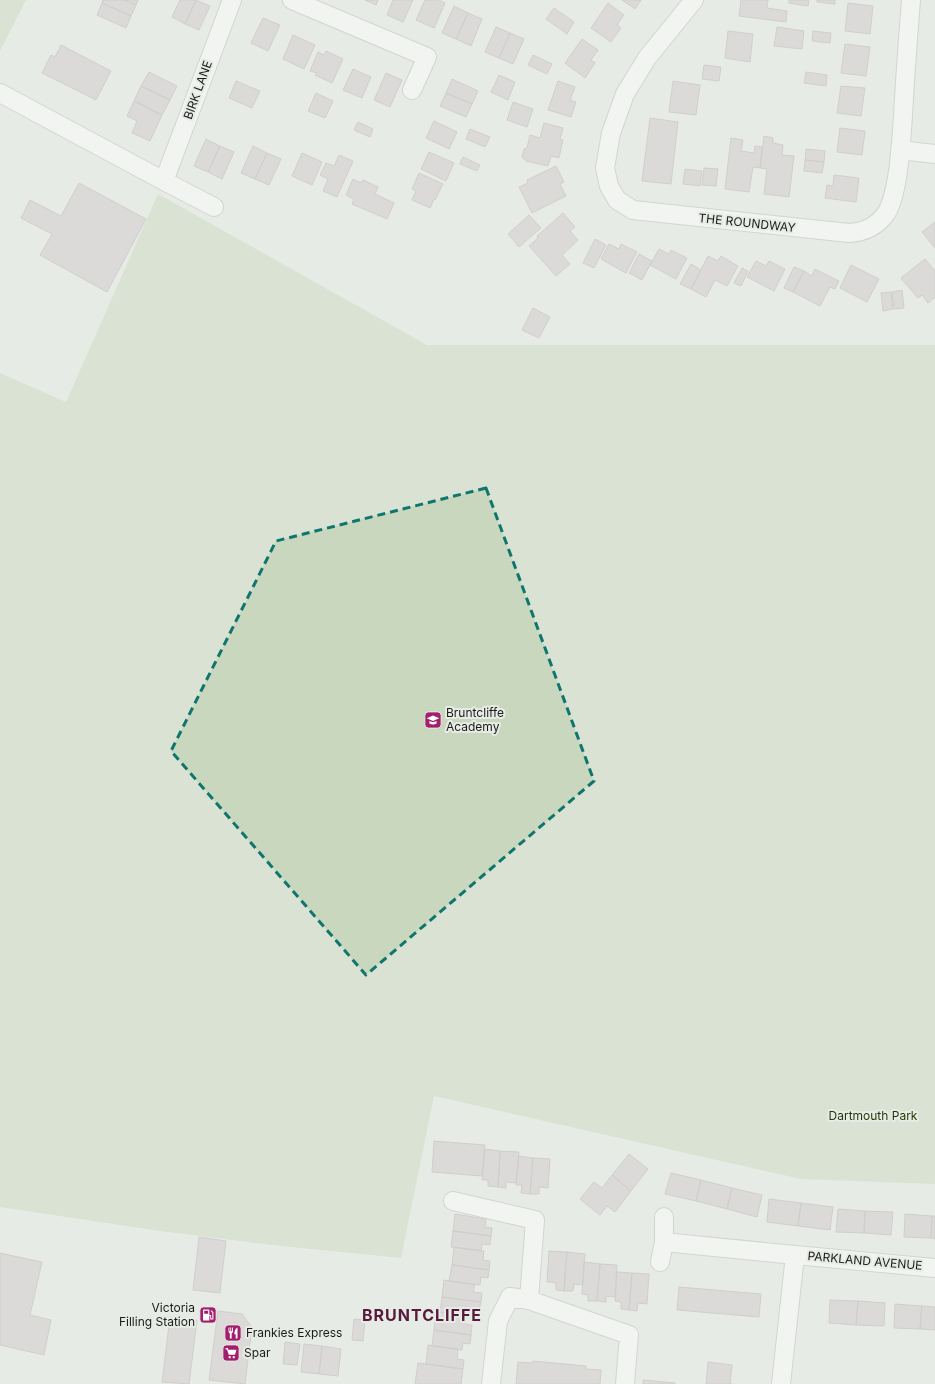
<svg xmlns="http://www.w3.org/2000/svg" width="935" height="1384" font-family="Inter,sans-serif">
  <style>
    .green { fill: #c8d7bd }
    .building { fill: #ccc5c8; stroke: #b3acaf }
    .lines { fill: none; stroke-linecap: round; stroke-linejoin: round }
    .minor-casing { stroke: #b8bbb5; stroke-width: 20 }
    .minor { stroke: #fff; stroke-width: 18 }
    .marked { fill: none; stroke: #0f766e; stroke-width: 3; stroke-dasharray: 8 5; stroke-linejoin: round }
    .labels { text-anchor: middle; stroke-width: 4; stroke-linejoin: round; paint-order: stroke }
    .street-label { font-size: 12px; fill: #1b1c1a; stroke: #e7ebe5 }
    .poi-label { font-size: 12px; fill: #1b1c1a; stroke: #e7ebe5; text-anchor: start }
    .park-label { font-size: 12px; fill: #1f3502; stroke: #e7ebe5 }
    .district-label { font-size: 16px; font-weight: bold; letter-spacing: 1px; fill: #581a3c; stroke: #e7ebe5 }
  </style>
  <rect width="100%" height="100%" fill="#e7ebe5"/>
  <path class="green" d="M0 0H26L0 51Z
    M158 194 427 345H935V1184L801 1179 434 1096 401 1258 281 1246 153 1230 0 1207V373L66 402Z"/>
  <path class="building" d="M103 0H125L136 5 131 16 102 3Z
    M125 0H138L136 5Z
    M180 0H196L185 24 172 17Z
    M196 0 210 6 199 30 185 24Z
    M365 0H378L376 5Z
    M393 0H413L403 22 387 15Z
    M425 0H439L445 3 434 28 416 20Z
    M622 0H641L635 9Z
    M741 0H768L767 8 787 11 786 22 739 16Z
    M789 0H809L808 6 789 3Z
    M817 0H835V4L817 2Z
    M102 3 131 16 126 28 97 15Z
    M608 3 624 15 617 25 621 28 611 42 591 28Z
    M848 3 873 6 870 34 845 31Z
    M454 6 468 13 456 39 442 33Z
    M554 8 574 22 567 34 546 19Z
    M468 13 482 19 471 46 456 39Z
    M263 18 280 25 268 51 251 43Z
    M496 27 510 33 499 58 485 52Z
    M777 27 804 31 802 49 774 46Z
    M728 31 753 34 750 62 725 58Z
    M813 31 831 33 830 43 812 41Z
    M510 33 524 39 513 64 499 58Z
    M293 35 315 45 304 69 283 59Z
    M582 39 598 50 591 60 595 63 585 78 565 63Z
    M845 44 870 47 866 76 841 73Z
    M61 45 111 71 96 100 42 73 51 55 55 57Z
    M326 51 343 59 332 83 315 75 317 73 310 71 318 52 324 55Z
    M533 55 552 64 547 74 528 65Z
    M704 65 721 67 719 81 702 79Z
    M353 69 371 77 362 98 343 90Z
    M149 72 177 86 170 100 141 86Z
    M806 72 827 75 826 86 804 83Z
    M386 73 402 80 390 107 374 100Z
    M499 75 515 82 508 100 491 92Z
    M452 79 478 91 472 104 446 93Z
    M236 81 260 91 252 108 229 98Z
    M558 81 575 87 570 100 576 102 571 117 548 110Z
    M673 81 700 85 696 115 669 112Z
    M141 86 170 100 162 115 134 101Z
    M841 86 865 88 861 116 837 113Z
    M316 93 333 101 325 118 308 111Z
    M446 93 472 104 466 117 440 106Z
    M134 101 162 115 150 141 132 133 137 121 127 116Z
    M513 102 533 109 527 127 507 120Z
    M650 118 678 122 671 184 642 181Z
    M434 121 457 132 449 149 426 138Z
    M358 122 373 129 370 137 354 130Z
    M544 123 563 128 560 139 563 140 559 158 551 156 548 166 526 161 522 157 524 149 527 148 530 135 540 138Z
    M840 128 865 131 862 155 837 152Z
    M470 129 490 137 485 147 466 139Z
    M764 136 773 138V143L783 145 782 155 794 156 789 197 764 194 767 169 760 168Z
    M731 138 743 140 741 151 754 153 755 146 762 147 760 168 753 167 749 192 725 189Z
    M206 139 220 146 208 172 194 166Z
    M220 146 234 152 222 179 208 172Z
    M253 146 267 153 255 179 241 173Z
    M806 149 825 151 824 162 805 160Z
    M429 152 454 163 446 181 421 169Z
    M267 153 281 159 269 185 255 179Z
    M302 153 322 162 312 185 292 176Z
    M339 155 353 161 337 197 323 191 328 179 320 175 326 163 334 166Z
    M463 157 480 165 477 171 460 164Z
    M805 160 824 162 822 173 804 171Z
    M556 166 564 182 560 184 566 196 532 213 519 187 528 183 527 180Z
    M704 168 718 169 716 186 702 185Z
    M685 169 702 171 700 186 683 184Z
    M419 173 443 184 435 200 434 199 430 208 412 200 416 191 412 189Z
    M834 175 859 178 856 202 825 198 827 185 833 186Z
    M353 179 361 183 363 180 378 187 375 194 394 203 387 219 352 204 354 199 346 195Z
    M79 183 146 219 107 292 40 255 52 234 21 218 30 200 61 216Z
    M563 213 575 227 570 231 578 240 562 255 570 264 556 276 529 246 538 238 537 236Z
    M529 215 541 228 519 247 508 234Z
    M935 222V248L922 232Z
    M595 239 606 245 594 268 583 263Z
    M609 244 619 249 621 244 637 252 626 273 601 259Z
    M659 249 669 254 671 250 687 258 676 279 650 265Z
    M639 254 652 261 642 280 629 273Z
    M708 256 718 261 721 256 738 266 727 286 715 280 706 297 691 289Z
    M925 259 935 271V297L928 303 922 295 918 298 901 278Z
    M756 261 766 266 769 261 785 269 774 291 747 277Z
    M691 264 701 270 691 289 680 284Z
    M851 265 879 279 867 302 840 288Z
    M794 267 804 271 793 292 784 288Z
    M742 268 748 271 741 286 734 283Z
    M815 269 839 281 835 289 830 287 820 306 793 292 804 271 812 276Z
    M902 290 904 308 894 309 892 292Z
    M891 292 893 309 883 311 881 293Z
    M533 308 550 317 539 338 522 330Z
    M434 1141 485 1145 482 1176 432 1172Z
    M485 1149 500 1151 498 1187 488 1186V1180H482Z
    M500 1151 519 1152 516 1183 506 1182V1188L498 1187Z
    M629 1154 648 1169 631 1191 612 1175Z
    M519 1156 533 1158 530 1194 521 1193 522 1185H516Z
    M533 1158 550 1159 548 1188 539 1187V1194H530Z
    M671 1173 701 1180 696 1201 665 1194Z
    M612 1175 631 1191 615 1212 607 1206 600 1215 580 1199 594 1182 602 1188Z
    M701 1180 732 1188 727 1209 696 1201Z
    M732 1188 762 1195 757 1217 727 1209Z
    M769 1199 801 1203 798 1226 767 1222Z
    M801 1203 833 1207 830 1230 798 1226Z
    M838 1209 865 1211 864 1233 836 1232Z
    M865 1211 893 1212 891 1235 864 1233Z
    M455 1214 486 1219 485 1227 492 1228 491 1236 453 1231Z
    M905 1214 932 1216 931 1238 904 1237Z
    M932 1216H935V1239L931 1238Z
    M453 1231 491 1236 490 1245 482 1244 481 1251 451 1247Z
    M199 1237 226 1241 220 1293 193 1290Z
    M454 1247 484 1251 483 1260 490 1261 489 1270 452 1265Z
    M549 1251 567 1252 564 1291 556 1290V1283L547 1282Z
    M567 1252 585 1254 583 1285 574 1284 573 1291H564Z
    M0 1253 42 1262 30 1315 51 1320 44 1355 0 1345Z
    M584 1262 600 1264 597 1301H588V1295L582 1294Z
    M600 1264 617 1265 615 1297 606 1296V1302L597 1301Z
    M452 1265 489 1270 488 1278 481 1277 480 1285 449 1281Z
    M617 1272 632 1273 629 1310 621 1309V1302L615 1301Z
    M632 1273 649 1274 647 1304 638 1303 637 1311 629 1310Z
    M444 1280 475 1285 473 1292 482 1293 481 1302 442 1297Z
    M679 1287 761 1294 759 1317 677 1310Z
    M442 1297 481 1302 479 1310 471 1309 470 1316 440 1312Z
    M830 1300 858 1301 856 1325 829 1323Z
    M858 1301 885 1303 884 1326 856 1325Z
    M895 1304 922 1306 920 1329 894 1328Z
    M922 1306 935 1307V1330L920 1329Z
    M218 1311 242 1314 252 1327 245 1384 209 1380Z
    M436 1312 466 1316 465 1324 472 1325 471 1335 434 1330Z
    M170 1317 197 1320 189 1384 162 1382Z
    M354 1319 365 1320 363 1341 352 1340Z
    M434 1330 471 1335 470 1344 463 1343 462 1350 432 1346Z
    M285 1342 300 1344 297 1365 283 1364Z
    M304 1344 322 1346 319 1374 301 1372Z
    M428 1345 458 1349 457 1359 464 1360 463 1369 426 1364Z
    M322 1346 341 1349 338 1376 319 1374Z
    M533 1361 586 1366V1369L601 1370 600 1384H516L518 1362 532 1363Z
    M708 1362 732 1365 730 1384H732H706Z
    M418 1363 463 1369 461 1384H415Z
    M643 1380 675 1383V1384H643Z"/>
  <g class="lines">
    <g class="minor-casing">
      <path id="minor" d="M292 0 427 57 412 90
        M694 0 647 58 625 94 611 133 605 168 609 186 617 200 633 210 849 233C865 232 878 226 887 212 899 190 901 142 903 116 905 77 908 39 911 0
        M0 93 164 181 214 207
        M900 150 935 154
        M164 181 232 0
        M453 1201 535 1220 529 1300
        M664 1217V1242L795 1255 781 1384
        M795 1255 935 1268
        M660 1262 664 1242
        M491 1384 498 1321 510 1297 529 1300 629 1335 625 1384"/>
    </g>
    <use href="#minor" class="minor"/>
  </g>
  <path d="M0 0H935V1384H0ZM486 488 594 781 366 975 171 751 276 541Z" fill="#e7ebe5" fill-opacity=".55" fill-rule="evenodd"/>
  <path class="marked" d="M486 488 594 781 366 975 171 751 276 541Z"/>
  <defs>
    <g id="school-square" transform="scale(0.9)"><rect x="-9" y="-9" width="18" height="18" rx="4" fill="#a31f6d" stroke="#e7ebe5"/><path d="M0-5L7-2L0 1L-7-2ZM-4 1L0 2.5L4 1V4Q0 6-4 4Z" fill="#fff"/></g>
    <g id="fuel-square" transform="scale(0.9)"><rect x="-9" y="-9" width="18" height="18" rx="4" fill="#a31f6d" stroke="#e7ebe5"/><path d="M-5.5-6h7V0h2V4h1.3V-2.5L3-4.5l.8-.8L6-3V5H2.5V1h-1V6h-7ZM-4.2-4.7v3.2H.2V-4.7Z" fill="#fff"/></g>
    <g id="restaurant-square" transform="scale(0.9)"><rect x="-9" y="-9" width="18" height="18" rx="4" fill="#a31f6d" stroke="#e7ebe5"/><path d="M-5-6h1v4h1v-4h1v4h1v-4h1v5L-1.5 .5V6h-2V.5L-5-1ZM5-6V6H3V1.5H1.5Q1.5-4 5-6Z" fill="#fff"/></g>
    <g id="supermarket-square" transform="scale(0.9)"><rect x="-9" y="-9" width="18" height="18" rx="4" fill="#a31f6d" stroke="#e7ebe5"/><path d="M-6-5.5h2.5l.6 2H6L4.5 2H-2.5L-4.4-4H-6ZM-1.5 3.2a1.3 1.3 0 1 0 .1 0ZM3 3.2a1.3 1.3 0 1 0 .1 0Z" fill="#fff"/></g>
  </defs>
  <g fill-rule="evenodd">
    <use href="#school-square" x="433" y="720"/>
    <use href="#fuel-square" x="208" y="1315"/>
    <use href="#restaurant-square" x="233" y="1333"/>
    <use href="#supermarket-square" x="231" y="1353"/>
  </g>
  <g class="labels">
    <g class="street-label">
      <text transform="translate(198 90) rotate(-70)" y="4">BIRK LANE</text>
      <text transform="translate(747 223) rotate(6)" y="4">THE ROUNDWAY</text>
      <text transform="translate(865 1261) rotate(5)" y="4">PARKLAND AVENUE</text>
    </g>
    <g class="poi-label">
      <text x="446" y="717">Bruntcliffe<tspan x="446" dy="14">Academy</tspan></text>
      <text x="195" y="1312" text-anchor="end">Victoria<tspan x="195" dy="14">Filling Station</tspan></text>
      <text x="246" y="1337">Frankies Express</text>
      <text x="244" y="1357">Spar</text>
    </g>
    <g class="park-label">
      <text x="873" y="1120">Dartmouth Park</text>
    </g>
    <g class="district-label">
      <text x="422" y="1321">BRUNTCLIFFE</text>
    </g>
  </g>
</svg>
